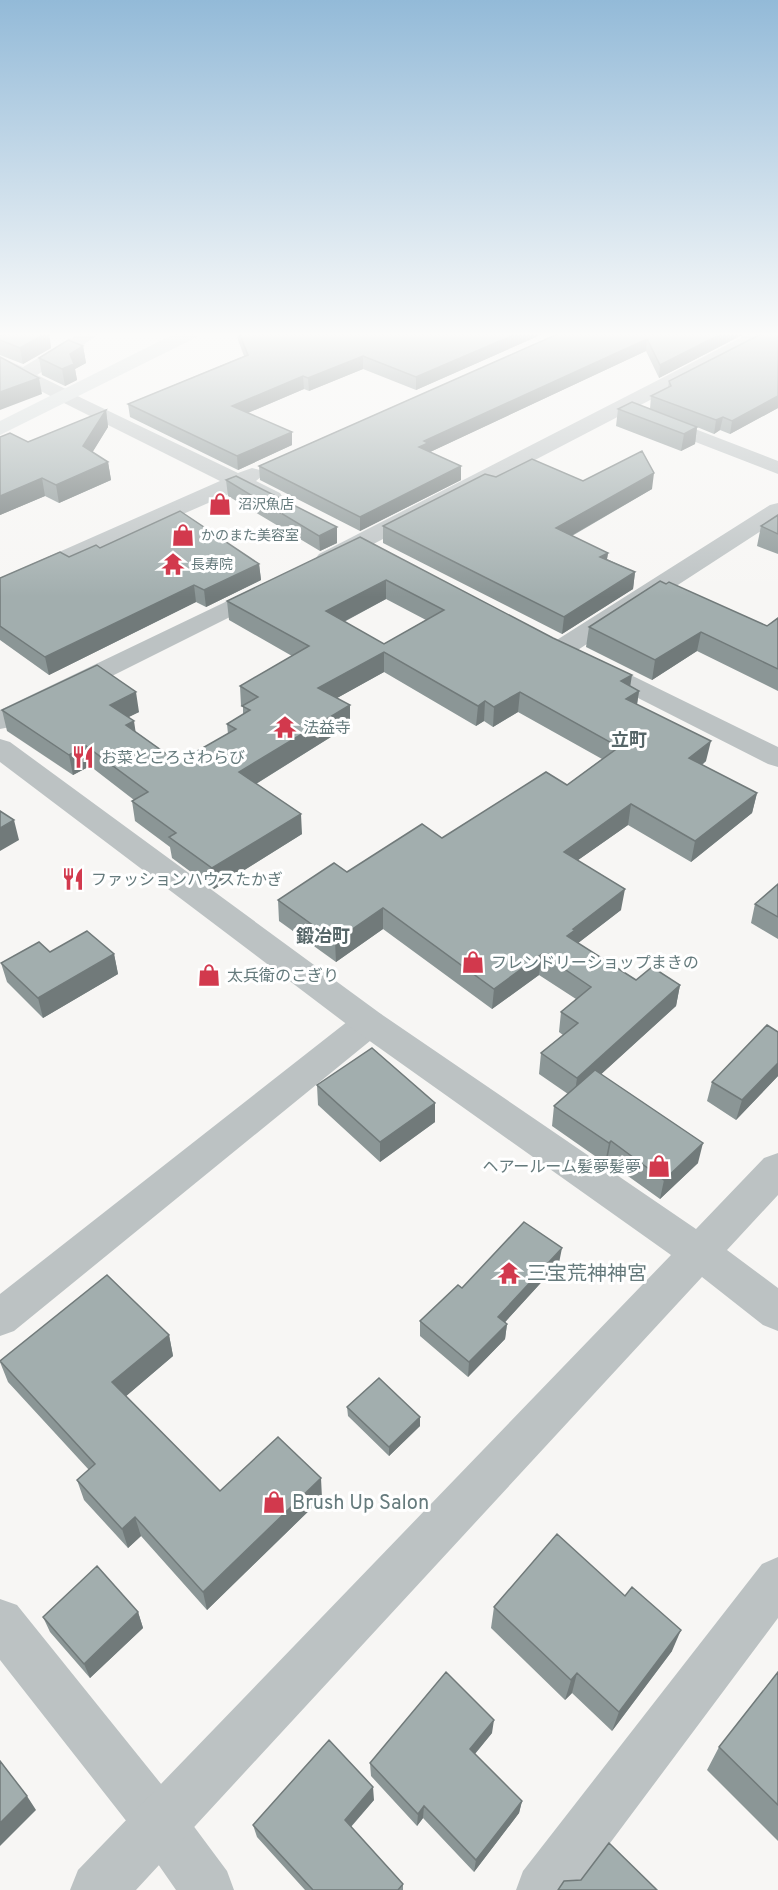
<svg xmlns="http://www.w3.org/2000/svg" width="778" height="1890" font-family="Overpass,'Noto Sans JP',sans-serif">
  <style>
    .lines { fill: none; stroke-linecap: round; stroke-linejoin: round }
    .minor { fill: #bcc2c3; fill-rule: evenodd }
    .tertiary { fill: #bcc2c3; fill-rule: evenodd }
    .primary { fill: #d1d8d8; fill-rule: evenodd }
    .wall { fill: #8b9696; fill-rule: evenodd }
    .shaded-wall { fill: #717a7a }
    .building { fill: #a2aeae; stroke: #717a7a; stroke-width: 1.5; fill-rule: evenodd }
    .labels { text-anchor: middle; stroke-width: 6; stroke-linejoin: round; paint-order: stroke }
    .far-poi-label { font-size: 14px; fill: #657a7c; stroke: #fff; text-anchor: start }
    .poi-label { font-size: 16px; fill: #657a7c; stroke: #fff; text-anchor: start }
    .neighbourhood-label { font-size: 18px; font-weight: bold; fill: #566668; stroke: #fff }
    .near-poi-label { font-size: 20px; fill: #657a7c; stroke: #fff; text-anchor: start }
  </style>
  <rect width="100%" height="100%" fill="#f7f6f4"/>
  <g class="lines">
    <path class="minor" d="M80 333H101L37 375 74 393 77 397 74 401H60L0 370V357L23 367Z
      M656 414 778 461V474L649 424 646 420Z
      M369 1011 381 1014 386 1023 381 1032 14 1331 0 1336V1294L357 1014Z
      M778 1557V1618L575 1890H516L523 1871 762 1564Z
      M0 1599 17 1605 178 1805 227 1871 234 1890H176L142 1841 0 1660Z"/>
    <path class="tertiary" d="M750 333H773L771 337 335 564 327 566 319 564 315 559 319 554Z
      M67 391 238 473 252 468 260 470 263 475 256 481 280 493 283 498 280 503H264L238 490 0 594V578L220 481 60 401 57 397 60 393Z
      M778 503V520L570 655 561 657 552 655 548 649 552 643 770 505Z
      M267 582 276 584 279 589 276 594 10 727 0 729V710Z
      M590 655 778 747V767L768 764 581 669 577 663 581 657Z
      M0 739 10 742 381 1014 696 1229 764 1158 778 1153V1195L727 1250 778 1288V1331L763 1325 702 1277 136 1890H70L78 1870 671 1255 357 1032 0 762Z"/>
    <path class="primary" d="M176 333H199L197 337 0 435V421Z"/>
  </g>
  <path class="wall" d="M10 333H49L51 348 23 364 0 355V336Z
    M237 333H545L416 390 363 369 309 391 304 389 248 413 292 445 238 470 130 417 128 404 244 356 238 340Z
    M560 333H746L659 378 646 351 430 452 461 480 360 531 260 480 259 466Z
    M778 333V408L730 434 720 430 714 434 697 427 695 444 681 451 616 426 618 409H650L651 396 668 388 669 381Z
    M83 346 86 363 75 369 77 380 65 386 42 375 39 358Z
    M106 410 108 427 92 452 108 462 111 480 59 503 45 496 0 515V437L28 442Z
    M496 477 583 481 652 489 572 536 608 553 607 559 635 572 633 589 562 634 383 543V526Z
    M226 480 337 527V543L320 551 228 496Z
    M778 515V554L757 546 761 526Z
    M360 537 639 691 637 704 706 761 702 765 757 793 752 813 691 862 628 825 578 860 621 910 578 943 636 980 680 985 676 1006 601 1074 698 1163 660 1199 607 1161 605 1163 552 1126 554 1106 568 1094 539 1074 541 1053 563 1035 559 1032 561 1012 576 999 539 975 492 1009 383 929 336 962 279 921 278 900 347 872 442 838 567 785 602 759 518 712 493 727 484 721 476 726 384 672 337 698 350 725 256 784 302 834 214 889 172 858 170 847 135 821 132 801 134 800 90 766 73 775 7 731 2 710 139 712 128 717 135 732 178 762 228 734 227 724 243 714V707L241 706 240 686 292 656 229 620 227 601ZM386 599 426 620 384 644 344 622Z
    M100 548 259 564 261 580 206 607 196 602 49 675 0 640V578Z
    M778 618V691L697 651 652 680 586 647 589 627 767 626Z
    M778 884V939L751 923 755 904Z
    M50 952 114 954 118 974 43 1018 7 982 1 963Z
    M778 1032V1076L736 1120 707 1101 712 1082Z
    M317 1085 435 1122 380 1162 318 1105Z
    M559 1263 505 1322 507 1324 505 1339 468 1377 420 1336V1321L462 1288Z
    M169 1335 173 1356 126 1396 220 1491 322 1498 207 1610 141 1536 128 1548 84 1500 77 1480 89 1470 8 1382 0 1362Z
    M347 1407 420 1417V1426L389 1456 348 1416Z
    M494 1607 672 1651 612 1731 572 1693 565 1700 491 1628Z
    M138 1612 143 1628 90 1678 50 1632 43 1617Z
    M778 1672V1841L707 1770 719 1747Z
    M492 1733 475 1754 522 1801 519 1813 474 1872 423 1818 417 1826 371 1776 370 1763Z
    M374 1800 351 1827 403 1884V1890H305L257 1837 253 1825Z"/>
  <path class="shaded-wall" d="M46 333H49L51 348 23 364 20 348Z
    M518 333H545L416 390V377Z
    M723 333H746L659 378 660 365Z
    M647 339 646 351 428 453 419 447 424 441Z
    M83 346 86 363 75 369 77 380 65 386 62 369 70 354Z
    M363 356V369L309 391 308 378Z
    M303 376 304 389 233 419 232 406Z
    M39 378 42 394 0 410V392Z
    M778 396V408L730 434 732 421Z
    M106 410 108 427 86 463 83 446Z
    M723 417 720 430 714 434 716 420Z
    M697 427 695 444 681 451 684 434Z
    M292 432V445L238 470 237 456Z
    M108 462 111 480 59 503 56 485Z
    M461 466V480L360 531V517Z
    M654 473 652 489 555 545 556 528Z
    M42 478 45 496 0 515V496Z
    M337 527V543L320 551 319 536Z
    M608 553 605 570 600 557Z
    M259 564 261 580 206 607 204 590Z
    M635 572 633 589 562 634 564 617Z
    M386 580V599L326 631V611Z
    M194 585 196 602 49 675 45 657Z
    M701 632 697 651 652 680 655 660Z
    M384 652V672L319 708 318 688Z
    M632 675 629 694 621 681Z
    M639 691 636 711 626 699Z
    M136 692 139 712 113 725 110 705Z
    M520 692 518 712 493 727 494 707Z
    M485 701 484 721 476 726 478 706Z
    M350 705V725L241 793 239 772Z
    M134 721 137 741 126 725Z
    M711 741 706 761 685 778 689 758Z
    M86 746 90 766 73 775 69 755Z
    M757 793 752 813 691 862 695 841Z
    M631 804 628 825 561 872 564 852Z
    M301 814 302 834 214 889 212 868Z
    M14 820 19 840 0 851V828Z
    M625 889 621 910 573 947 567 936 573 929Z
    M383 908V929L336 962 335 941Z
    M114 954 118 974 43 1018 38 998Z
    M542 954 539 975 492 1009 494 989Z
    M680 985 676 1006 574 1099 577 1078Z
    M778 1063V1076L736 1120 742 1100Z
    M435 1103V1122L380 1162V1142Z
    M611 1141 607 1161 605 1163 609 1143Z
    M703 1143 698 1163 660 1199 664 1180Z
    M562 1248 559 1263 496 1332 498 1317Z
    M507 1324 505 1339 468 1377 469 1362Z
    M169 1335 173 1356 118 1403 112 1382Z
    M420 1417V1426L389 1456V1447Z
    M321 1478 322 1498 207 1610 203 1592Z
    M135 1517 141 1536 128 1548 122 1529Z
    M138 1612 143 1628 90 1678 84 1664Z
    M681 1630 672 1651 612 1731 619 1712Z
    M577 1673 572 1693 565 1700 571 1680Z
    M494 1720 492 1733 468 1762 470 1749Z
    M373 1787 374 1800 346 1832 345 1820Z
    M27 1796 36 1810 0 1846V1823Z
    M522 1801 519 1813 474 1872 476 1860Z
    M424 1806 423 1818 417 1826 418 1814Z"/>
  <path class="building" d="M10 333H46L20 348 0 340V336Z
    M239 333H518L416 377 363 356 308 378 303 376 232 406 292 432 237 456 128 404 248 355Z
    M560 333H723L660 365 647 339 424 441 428 443 419 447 461 466 360 517 259 466Z
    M763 333H778V396L732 421 723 417 716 420 651 396 671 386 669 381Z
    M68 340 83 346 70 354 74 364 62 369 39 358Z
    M0 357 39 378 0 392Z
    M632 402 697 427 684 434 618 409Z
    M106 410 83 446 108 462 56 485 42 478 0 496V437L10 433 28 442Z
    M642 451 654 473 556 528 608 553 600 557 635 572 564 617 383 526 485 474 496 477 532 459 583 481Z
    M236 476 337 527 319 536 226 480Z
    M180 511 259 564 204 590 194 585 45 657 0 626V578L60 552 69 557 96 545 100 548Z
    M778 515V534L761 526Z
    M360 537 553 638 632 675 621 681 639 691 626 699 711 741 689 758 757 793 695 841 631 804 564 852 625 889 573 929 575 930 567 936 636 980 652 967 680 985 577 1078 541 1053 578 1023 561 1012 591 987 542 954 494 989 383 908 335 941 278 900 334 863 347 872 422 824 442 838 546 772 567 785 619 747 520 692 494 707 485 701 478 706 384 652 318 688 350 705 239 772 301 814 212 868 169 837 176 833 132 801 148 792 86 746 69 755 2 710 97 665 136 692 110 705 134 721 126 725 178 762 236 729 227 724 250 710 242 706 258 697 240 686 309 646 227 601ZM386 580 444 610 384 644 326 611Z
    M660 581 666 584 669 582 767 626 778 618V669L701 632 655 660 589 627Z
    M0 811 14 820 0 828Z
    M778 884V917L755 904Z
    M87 931 114 954 38 998 1 963 39 942 50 952Z
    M767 1025 778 1032V1063L742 1100 712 1082Z
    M372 1048 435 1103 380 1142 317 1085Z
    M595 1070 703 1143 664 1180 611 1141 609 1143 554 1106Z
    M524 1222 562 1248 498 1317 507 1324 469 1362 420 1321 458 1285 462 1288Z
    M107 1275 169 1335 112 1382 220 1491 278 1437 321 1478 203 1592 135 1517 122 1529 77 1480 95 1464 0 1361Z
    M379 1378 420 1417 389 1447 347 1407Z
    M557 1534 625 1596 632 1587 681 1630 619 1712 577 1673 571 1680 494 1607Z
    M97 1566 138 1612 84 1664 43 1617Z
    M446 1672 494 1720 470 1749 522 1801 476 1860 424 1806 418 1814 370 1763Z
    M778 1672V1805L719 1747Z
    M329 1740 373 1787 345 1820 403 1884 398 1890H313L253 1825Z
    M0 1761 27 1796 0 1823Z
    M609 1843 657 1890H558L564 1881 581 1880Z"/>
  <linearGradient id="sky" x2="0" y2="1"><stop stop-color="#93bad8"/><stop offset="0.56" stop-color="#fbfbfa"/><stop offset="1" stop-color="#fbfbfa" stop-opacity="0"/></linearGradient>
  <rect width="778" height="597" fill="url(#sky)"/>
  <defs>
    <g id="shop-bare" transform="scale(1.8)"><path d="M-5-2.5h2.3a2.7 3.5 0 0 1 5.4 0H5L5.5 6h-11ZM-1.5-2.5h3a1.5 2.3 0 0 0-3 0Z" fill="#d2394d" stroke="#fff" stroke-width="2.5" paint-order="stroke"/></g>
    <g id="temple-bare" transform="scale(1.8)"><path d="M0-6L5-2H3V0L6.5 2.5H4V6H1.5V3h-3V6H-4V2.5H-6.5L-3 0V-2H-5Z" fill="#d2394d" stroke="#fff" stroke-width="2.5" paint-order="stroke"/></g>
    <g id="restaurant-bare" transform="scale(1.8)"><path d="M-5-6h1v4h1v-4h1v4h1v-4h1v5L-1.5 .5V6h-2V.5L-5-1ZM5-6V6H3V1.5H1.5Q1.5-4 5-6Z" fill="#d2394d" stroke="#fff" stroke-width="2.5" paint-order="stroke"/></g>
  </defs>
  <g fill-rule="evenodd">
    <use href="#shop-bare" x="220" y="504"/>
    <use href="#shop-bare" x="183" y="535"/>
    <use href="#temple-bare" x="173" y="564"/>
    <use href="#temple-bare" x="285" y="727"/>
    <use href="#restaurant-bare" x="83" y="757"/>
    <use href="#restaurant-bare" x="73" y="879"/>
    <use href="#shop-bare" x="473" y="962"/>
    <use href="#shop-bare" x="209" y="975"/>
    <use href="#shop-bare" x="659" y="1166"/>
    <use href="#temple-bare" x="509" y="1273"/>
    <use href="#shop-bare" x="274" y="1502"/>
  </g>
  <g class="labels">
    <g class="far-poi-label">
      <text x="238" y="509">沼沢魚店</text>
      <text x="201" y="540">かのまた美容室</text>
      <text x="191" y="569">長寿院</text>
    </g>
    <g class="poi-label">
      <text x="303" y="733">法益寺</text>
      <text x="101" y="763">お菜ところさわらび</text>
      <text x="91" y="885">ファッションハウスたかぎ</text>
      <text x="491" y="968">フレンドリーショップまきの</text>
      <text x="227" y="981">太兵衛のこぎり</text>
      <text x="641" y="1172" text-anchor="end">ヘアールーム髪夢髪夢</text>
    </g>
    <g class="neighbourhood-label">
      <text x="629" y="746">立町</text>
      <text x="323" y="942">鍛冶町</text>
    </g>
    <g class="near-poi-label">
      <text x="527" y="1280">三宝荒神神宮</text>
      <text x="292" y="1509">Brush Up Salon</text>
    </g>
  </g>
</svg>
